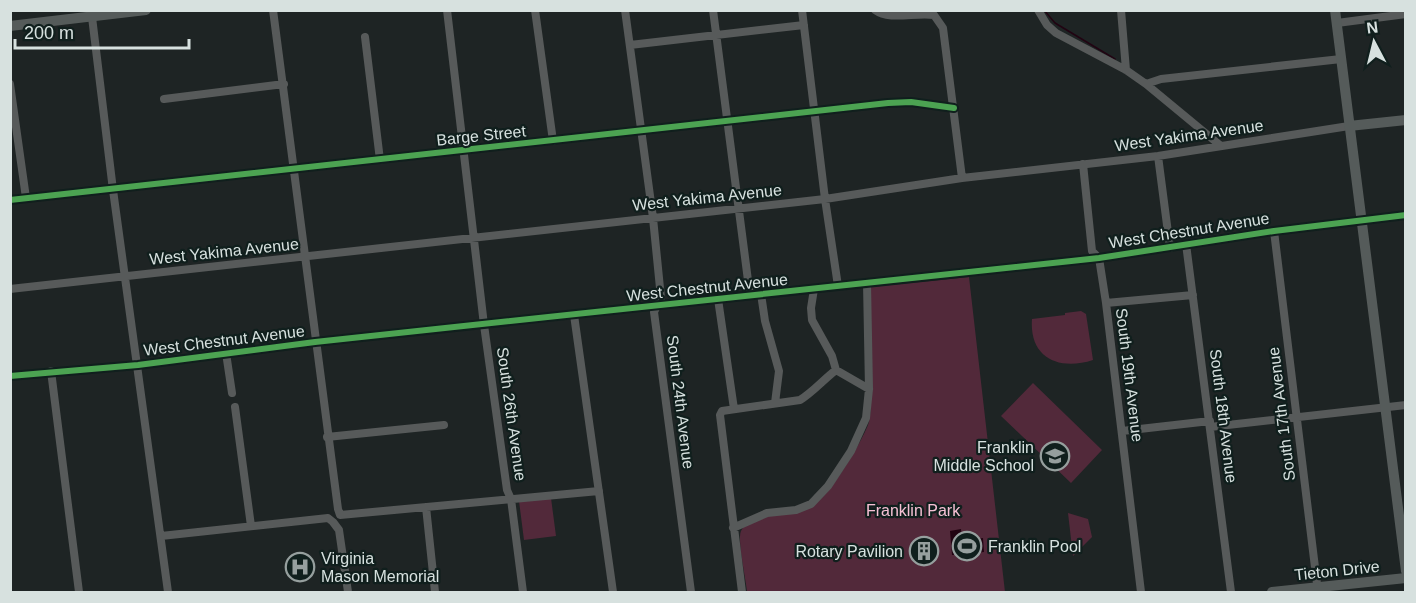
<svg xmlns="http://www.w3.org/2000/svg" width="1416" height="603" font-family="Arial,sans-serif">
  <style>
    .green { fill: #52293a }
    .water { fill: #210412 }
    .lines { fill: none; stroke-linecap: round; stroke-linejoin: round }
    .stream { stroke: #210412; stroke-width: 1.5 }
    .minor { stroke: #575a5a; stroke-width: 8 }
    .major { stroke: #555b5a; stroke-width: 10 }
    .cycleway-casing { stroke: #101f1d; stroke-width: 10 }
    .cycleway { stroke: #4ca352; stroke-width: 6 }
    .labels { text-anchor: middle; stroke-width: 4.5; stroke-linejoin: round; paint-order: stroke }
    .street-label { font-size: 16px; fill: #d7e1df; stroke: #101f1d }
    .poi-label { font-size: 16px; fill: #d7e1df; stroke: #101f1d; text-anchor: end }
    .park-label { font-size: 16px; fill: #f6c0d4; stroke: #101f1d }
  </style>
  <rect width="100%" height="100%" fill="#1e2424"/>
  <path class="green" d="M969 277 1005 592H753L747 591C746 579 737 540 741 531 751 511 796 514 813 505 829 497 861 443 868 425 870 420 870 413 871 407V287Z
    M1081 311 1086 314 1093 360C1059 371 1029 358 1032 319L1065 315V313Z
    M1033 383 1102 450 1071 483 1001 416Z
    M551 498 556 536 524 540 519 501Z
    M1068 513 1088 519 1092 537 1073 556Z"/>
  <path class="water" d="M961 529 962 540 983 538 984 552 952 555 950 531Z"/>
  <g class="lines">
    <path class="stream" d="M1044 10 1055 23 1115 59"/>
    <path class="minor" d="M273 10 338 509 340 515 599 491
      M447 10 484 325 507 490 511 499 523 592
      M535 10 553 141
      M625 10 653 218 661 298 654 312 691 592
      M713 10 750 296
      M802 10 825 199 838 286
      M875 10C890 21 915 12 934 15L943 28 962 178
      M1038 10 1047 25 1056 33 1126 70 1146 84 1221 146
      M1121 10 1126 70
      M92 17 113 190 168 592
      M1337 23 1406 14
      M365 37 380 160
      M630 45 804 25
      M10 84 26 198
      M1146 84 1161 79 1341 59
      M164 99 284 84
      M1158 156 1170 248
      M1083 164 1092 251 1099 258 1106 303 1141 592
      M10 200 888 103 911 102 954 108
      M1274 231 1318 592
      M1186 244 1231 592
      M10 289 825 199 962 178 1158 156 1349 126
      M814 289 811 308 812 320 832 356 836 370
      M761 294 765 321 779 371 775 403
      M718 299 734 409
      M1106 303 1193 295
      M574 315 613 592
      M226 353 232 393
      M51 371 79 592
      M10 376 138 365 315 342 1099 258 1274 231 1406 215
      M235 407 251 526
      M1210 427 1406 405
      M1122 431 1210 421
      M327 437 444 425
      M426 507 435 592
      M733 528 767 513 796 510 811 504 828 486 851 451 866 418 869 389 867 283
      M161 536 328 518 333 522 339 530 348 592
      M742 592 720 415 722 411 800 400C813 392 823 380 836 370L869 389"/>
    <path class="major" d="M1335 10 1406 571
      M10 26 146 10
      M1349 126 1406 120
      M1272 592 1406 578"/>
    <g class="cycleway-casing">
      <path id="cycleway" d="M10 200 888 103 911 102 954 108
        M10 376 138 365 315 342 1099 258 1274 231 1406 215"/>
    </g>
    <use href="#cycleway" class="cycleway"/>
  </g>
  <defs>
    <g id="school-ring" transform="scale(1.5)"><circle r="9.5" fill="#101f1d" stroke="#969f9e" stroke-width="1.5"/><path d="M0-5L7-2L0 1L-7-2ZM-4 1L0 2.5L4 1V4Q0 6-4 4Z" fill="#969f9e"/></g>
    <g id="stadium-ring" transform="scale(1.5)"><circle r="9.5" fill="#101f1d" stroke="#969f9e" stroke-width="1.5"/><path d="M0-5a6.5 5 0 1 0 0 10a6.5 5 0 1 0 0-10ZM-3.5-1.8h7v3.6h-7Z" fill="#969f9e"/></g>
    <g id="building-ring" transform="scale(1.5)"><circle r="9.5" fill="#101f1d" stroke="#969f9e" stroke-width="1.5"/><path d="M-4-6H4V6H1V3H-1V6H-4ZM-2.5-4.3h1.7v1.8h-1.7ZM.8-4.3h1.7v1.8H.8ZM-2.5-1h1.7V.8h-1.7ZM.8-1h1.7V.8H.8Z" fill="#969f9e"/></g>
    <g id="hospital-ring" transform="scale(1.5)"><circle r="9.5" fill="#101f1d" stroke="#969f9e" stroke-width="1.5"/><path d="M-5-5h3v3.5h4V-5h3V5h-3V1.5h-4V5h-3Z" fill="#969f9e"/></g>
  </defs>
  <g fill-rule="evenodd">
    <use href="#school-ring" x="1055" y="456"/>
    <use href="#stadium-ring" x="967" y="546"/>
    <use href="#building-ring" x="924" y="551"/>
    <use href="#hospital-ring" x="300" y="567"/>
  </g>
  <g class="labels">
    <g class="street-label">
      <text transform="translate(481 135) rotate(-6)" y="6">Barge Street</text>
      <text transform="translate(1189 135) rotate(-8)" y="6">West Yakima Avenue</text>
      <text transform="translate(707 197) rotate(-6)" y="6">West Yakima Avenue</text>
      <text transform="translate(1189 230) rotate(-9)" y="6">West Chestnut Avenue</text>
      <text transform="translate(224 251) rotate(-6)" y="6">West Yakima Avenue</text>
      <text transform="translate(707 287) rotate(-6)" y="6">West Chestnut Avenue</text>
      <text transform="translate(224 340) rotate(-7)" y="6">West Chestnut Avenue</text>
      <text transform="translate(1130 375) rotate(83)" y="6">South 19th Avenue</text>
      <text transform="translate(681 402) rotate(83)" y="6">South 24th Avenue</text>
      <text transform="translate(512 414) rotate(82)" y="6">South 26th Avenue</text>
      <text transform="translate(1281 414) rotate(-97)" y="6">South 17th Avenue</text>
      <text transform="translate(1224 416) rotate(83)" y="6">South 18th Avenue</text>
      <text transform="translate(1337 570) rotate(-6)" y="6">Tieton Drive</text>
    </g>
    <g class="poi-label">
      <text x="1034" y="453">Franklin<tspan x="1034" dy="18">Middle School</tspan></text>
      <text x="988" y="552" text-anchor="start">Franklin Pool</text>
      <text x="903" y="557">Rotary Pavilion</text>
      <text x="321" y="564" text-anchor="start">Virginia<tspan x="321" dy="18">Mason Memorial</tspan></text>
    </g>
    <g class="park-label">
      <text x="913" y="516">Franklin Park</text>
    </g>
  </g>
  <rect width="1416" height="603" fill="none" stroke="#d7e1df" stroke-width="24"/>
  <g transform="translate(1374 42) rotate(353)" stroke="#101f1d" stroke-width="4.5" paint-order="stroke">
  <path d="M0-4.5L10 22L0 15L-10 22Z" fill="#d7e1df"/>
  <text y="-9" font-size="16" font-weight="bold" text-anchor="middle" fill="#d7e1df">N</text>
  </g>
  <path d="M15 39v9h174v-9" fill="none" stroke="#d7e1df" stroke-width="3"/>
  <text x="24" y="39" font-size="18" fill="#d7e1df" stroke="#101f1d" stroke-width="4.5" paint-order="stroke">200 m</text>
</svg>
